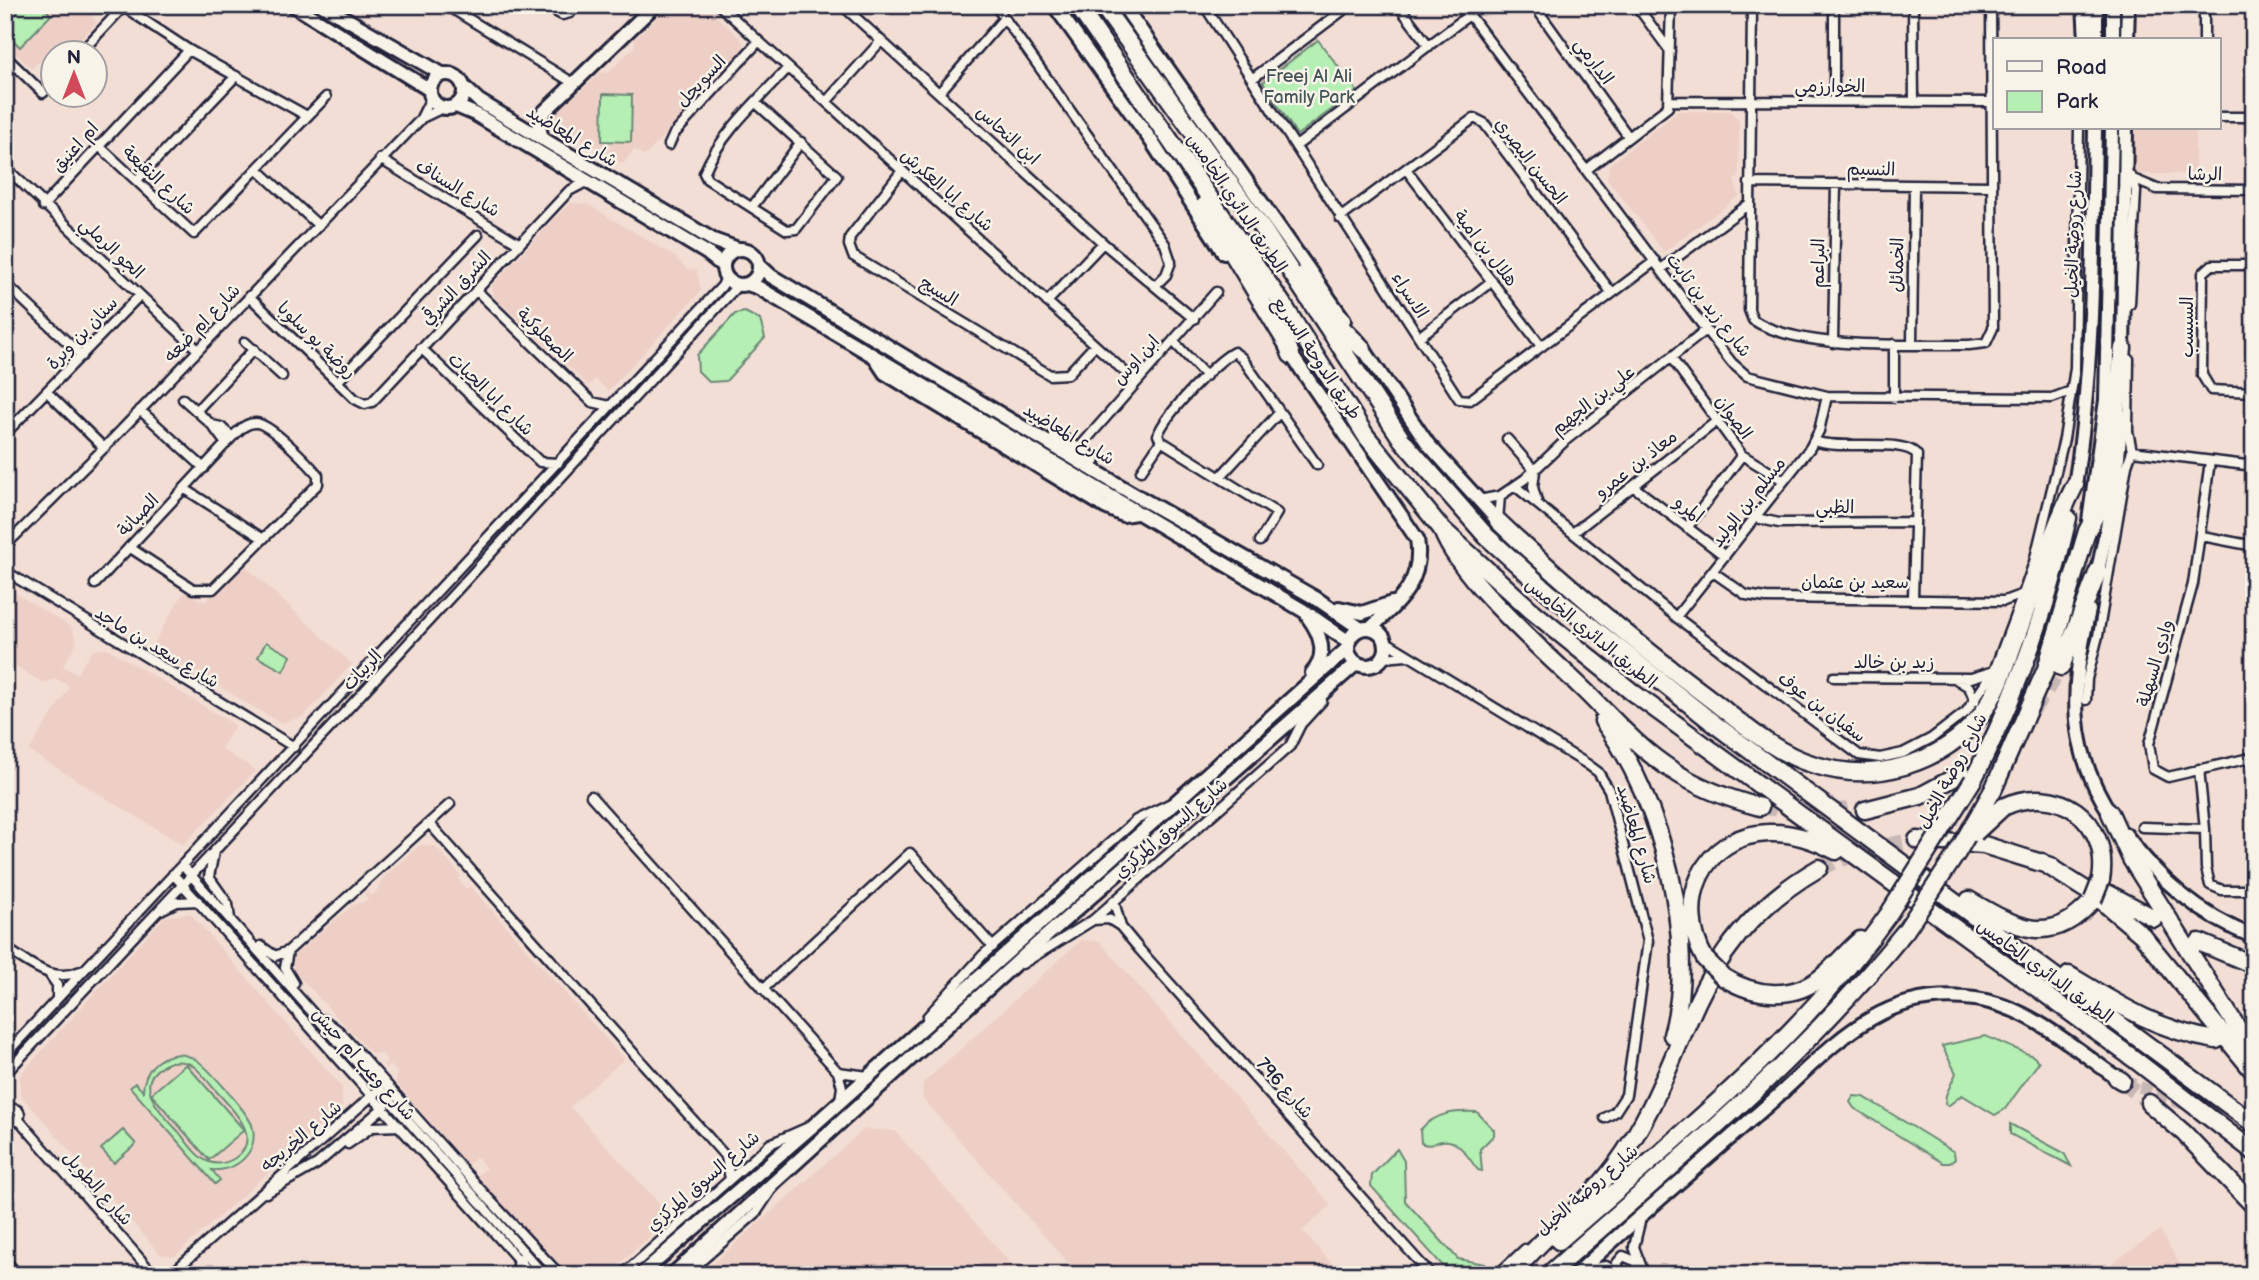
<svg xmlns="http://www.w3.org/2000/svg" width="2259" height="1280" font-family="'Balsamiq Sans','Playpen Sans Arabic',sans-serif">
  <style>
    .built { fill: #eecfc6 }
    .green { fill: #b5efb3; stroke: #6c8877; stroke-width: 2; fill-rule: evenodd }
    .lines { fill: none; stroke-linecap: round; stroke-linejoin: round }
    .primary-tunnel { stroke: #c8b8b5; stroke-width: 12; stroke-dasharray: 12 6; stroke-linecap: butt }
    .highway-tunnel { stroke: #c8b8b5; stroke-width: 16; stroke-dasharray: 16 8; stroke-linecap: butt }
    .street-casing { stroke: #22223b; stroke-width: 13 }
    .secondary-casing { stroke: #22223b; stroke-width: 18 }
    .primary-casing { stroke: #22223b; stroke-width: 18 }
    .highway-casing { stroke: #22223b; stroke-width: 21 }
    .street { stroke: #f7f3e8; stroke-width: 8 }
    .secondary { stroke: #f7f3e8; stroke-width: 12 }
    .primary { stroke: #f7f3e8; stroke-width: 12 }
    .highway { stroke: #f7f3e8; stroke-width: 16 }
    .highway-bridge-casing { stroke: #22223b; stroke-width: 21; stroke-linecap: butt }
    .highway-bridge { stroke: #f7f3e8; stroke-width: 16 }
    .labels { text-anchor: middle; stroke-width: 5; stroke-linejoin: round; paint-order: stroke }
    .street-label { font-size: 18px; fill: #22223b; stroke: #f7f3e8 }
    .park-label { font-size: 18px; fill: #475559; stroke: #f7f3e8 }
  </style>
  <rect width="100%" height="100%" fill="#f2ded4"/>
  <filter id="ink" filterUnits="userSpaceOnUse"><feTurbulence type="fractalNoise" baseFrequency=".0143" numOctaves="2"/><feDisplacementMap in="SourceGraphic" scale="14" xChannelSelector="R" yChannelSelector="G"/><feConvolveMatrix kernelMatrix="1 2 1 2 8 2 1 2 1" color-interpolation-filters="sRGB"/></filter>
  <g filter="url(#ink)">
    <path class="built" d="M5 5H101L91 16 97 22 68 52H52V69L49 73 38 62 32 69 5 44Z
      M670 5H704L743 41V51L645 156 634 149 623 164 549 119 601 72 608 73 635 46V39Z
      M1679 111H1730L1739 121V177L1734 180 1739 196 1664 252 1607 178 1610 164Z
      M2134 128H2195V174H2139L2134 169Z
      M570 203 587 204 675 257 687 269 697 270 701 291 608 391 595 379 589 386 494 297 492 285Z
      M242 563 352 664 303 717 280 723 152 646 184 592 205 602Z
      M5 587 71 627 77 642 63 666 77 674 92 651 107 648 235 725 221 749 256 770 183 845 29 751 70 686 56 679 43 683 5 659Z
      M420 845 435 846 461 876 458 879 466 889 470 886 624 1059 570 1107 672 1217 607 1275H565L477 1176 486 1168 477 1157 467 1165 396 1083 397 1071 390 1065 386 1068 383 1065 387 1061 382 1054H372L293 970 295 954 353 905 364 902 368 899 364 894 367 891 371 896 376 892 384 877Z
      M190 913 342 1087V1107L175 1256 161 1255 20 1094V1075L164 917Z
      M1081 940 1099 941 1331 1205 1302 1231 1343 1275H1079L922 1098 923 1083Z
      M864 1129 895 1131 1021 1275H700Z
      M2160 1230 2186 1275H2095Z"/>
    <path class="green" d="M24 5H42L51 15 20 47 5 32V25Z
      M1318 40 1357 91 1297 135 1263 82Z
      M603 94 632 95 631 142 602 141Z
      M745 312 760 320 765 338 726 381 709 382 698 371 697 355 735 314Z
      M266 642 291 656 283 671 258 657Z
      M1985 1036 2033 1056 2039 1062 2005 1109 1995 1115 1962 1095 1948 1106 1945 1104 1946 1095 1956 1073 1942 1046Z
      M179 1054C184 1055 190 1056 195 1059 207 1066 247 1112 252 1125 260 1152 236 1172 212 1170L220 1180 215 1184 130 1087 135 1083 143 1091C144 1070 157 1056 179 1054ZM171 1062C178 1061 185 1061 192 1065 201 1071 209 1084 217 1092 232 1109 264 1138 235 1158 227 1163 218 1165 209 1162 197 1158 187 1142 179 1132 160 1112 127 1079 171 1062Z
      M186 1064 244 1130 209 1160 151 1094Z
      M1854 1096 1864 1097 1954 1152 1955 1159 1950 1163H1943L1854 1108 1850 1102Z
      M1477 1112 1494 1130V1135L1480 1149 1482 1171 1478 1170C1467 1157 1458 1135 1438 1142 1431 1145 1429 1146 1421 1143L1420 1130C1436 1112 1455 1111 1477 1112Z
      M2010 1124 2064 1153 2071 1166 2010 1134Z
      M123 1130 136 1144 114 1163 101 1149Z
      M1397 1149 1404 1161 1405 1201 1458 1259 1485 1264 1487 1267 1481 1273 1457 1272 1442 1265 1371 1186 1372 1175Z"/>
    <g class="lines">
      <path class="primary-tunnel" d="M2123 1080 2180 1103 2254 1108"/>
      <path class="highway-tunnel" d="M1961 774 2026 720 2061 667
        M1760 807 1813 811 1865 810
        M1819 868 1865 850 1917 840
        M2122 1081 2149 1103"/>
      <g class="street-casing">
        <path id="street" d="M446 5 570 81
          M543 5 562 15 570 13 577 5
          M719 5 1136 382
          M842 5 1103 243 1194 319
          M995 5 1165 244 1171 262 1166 275 1155 286
          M1204 5 1459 399 1470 400 1655 261
          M1398 5 1429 46
          M1462 5 1706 330 1732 363 1747 376 1827 396 2052 398 2071 391
          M1534 5 1628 136
          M1636 5 1670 51
          M1752 5 1749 310 1753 320C1801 351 1912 344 1969 345L1986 343 1993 328 1991 5
          M1834 5V101
          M1913 5 1914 102
          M124 7 189 50 307 116
          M1209 13 1219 5
          M2204 40V5
          M81 52 125 5
          M5 56 43 93 52 84
          M1252 79 1350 5
          M939 93 1004 18
          M1669 101 1991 102
          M826 102 881 41
          M756 103 837 176 796 229 787 230 707 179 704 173C720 134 759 99 788 68
          M2219 117H2254
          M422 118 443 108
          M98 145 194 234 326 97
          M669 145 674 134 759 41
          M1296 146 1469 15
          M380 159 520 244
          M5 167 198 350
          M257 169 318 225
          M1406 169 1541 346
          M1586 170 1668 107 1671 5
          M2125 170 2133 179 2136 191 2130 304
          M901 172 850 237 849 245 853 256 1050 375 1068 374 1094 346
          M2133 179 2157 189 2254 190
          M137 180 236 76
          M1749 183 1992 186
          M43 206 189 50
          M752 207 801 142
          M1340 218 1474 118 1484 123 1611 292
          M2254 265H2212L2203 273 2202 375 2211 390 2254 392
          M1661 269 1749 204
          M5 283 82 356
          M476 290 592 402 610 406
          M249 296 355 399 365 404 372 402 569 191 588 181
          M1047 302 1103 243
          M1419 337 1492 281
          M245 342 282 376
          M1174 342 1206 376
          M1833 343 1836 184
          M1894 344V398
          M1912 344 1914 186
          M421 348 540 462 558 463
          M1672 359 1742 455 1783 480
          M338 381 478 235
          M47 392 104 448
          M183 399 212 425 226 444
          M140 410 204 468
          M196 411 254 349
          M212 425 221 427 232 437
          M5 434 140 295
          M1507 439 1535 471 1533 487 1537 501
          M1161 441 1277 513 1260 541
          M1815 441C1839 451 1905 437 1917 455L1913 598
          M1078 449 1216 292
          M2132 451 2254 466
          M2210 461 2193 584 2149 744 2153 769 2168 777 2254 757
          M1141 471 1161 441 1158 435C1164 416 1215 362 1234 352L1242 358 1317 465
          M1220 477 1280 412
          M1515 486 1676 617 1859 755 1880 758 1903 753 1932 738 1966 712 1994 671 2023 594 2034 562 2064 439 2075 368 2079 128
          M1634 487 1725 556
          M185 489 262 538
          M1479 500 1500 496 1525 479 1566 440 1706 330
          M1756 518 1779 523 1914 522
          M1498 521 1500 496
          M1687 528 1742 455
          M1574 532 1717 421
          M2202 536 2254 546
          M5 546 104 448 420 120 431 98
          M5 571 294 747
          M1713 572 1746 595 1766 598 2004 601 2023 594
          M95 584 232 437C239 431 245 423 255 423 269 422 309 464 318 475V484L213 589H193L129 547
          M1676 617 1810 448 1819 431 1827 396
          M1385 641 1587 764 1598 772 1609 790 1648 941 1626 1095 1615 1112 1605 1118
          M1383 658 1407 656
          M1834 677 1971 678 1994 671
          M1956 679 1969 687 1975 701
          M2086 700 2087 679 2098 636 2127 465 2132 451 2128 431 2129 359
          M2199 769 2205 829 2206 868 2210 885 2222 890H2254
          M591 796 838 1072 842 1087 840 1100
          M429 823 726 1157 730 1179
          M2142 827 2205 829
          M214 852 209 877 228 904 230 919
          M182 865 544 1275
          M173 874 532 1275
          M1114 901 1121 927 1140 950 1431 1275
          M161 910 177 902 198 901
          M1093 920 1109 919 1120 926
          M261 946 275 956 288 951 450 804
          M5 948C31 963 51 984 81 971
          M288 951 285 968 294 983
          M1022 964 1093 920 1290 746 1301 724 1322 701
          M50 975 57 985V999
          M763 989 910 853 993 947
          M927 1017 983 955 1136 820 1171 803
          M324 1020 339 1031 488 1198 560 1275
          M5 1055 722 286 726 277
          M838 1072 868 1076
          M5 1074 343 714 738 285
          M8 1115a6 6 0 1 1 12 0a6 6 0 1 1-12 0Z
          M19 1120 154 1275
          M348 1144 372 1127 399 1126
          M266 1193 317 1164 385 1106
          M1641 1218 1634 1247 1642 1268
          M5 1260 18 1275
          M1582 1270 1606 1266 1620 1274
          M170 1275 375 1093
          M622 1275 770 1144 811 1126
          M685 1275 756 1213 772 1189
          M1497 1275 1525 1249
          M1622 1275 1617 1263 1623 1256 1635 1261 1647 1275"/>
      </g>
      <g class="secondary-casing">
        <path id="secondary" d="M293 5 430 90
          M322 5 442 74
          M1054 5 1152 142 1224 253
          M1123 5 1344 320
          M2127 40 2128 5
          M430 91a17 17 0 1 1 34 0a17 17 0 1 1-34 0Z
          M465 88 479 101 713 240 738 249
          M456 106 475 114 707 253 723 266
          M542 139 539 126 541 115 655 5
          M723 267a18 18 0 1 1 36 0a18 18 0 1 1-36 0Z
          M760 266 771 276 1130 492 1317 599 1361 629
          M748 284 759 288 1304 611 1349 642
          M1358 341 1428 444 1498 521
          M1286 347 1417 539C1424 582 1399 601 1371 628
          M2123 356 2126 128
          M877 361 885 373 1105 507 1123 515 1136 513
          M1056 436 1094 460
          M2098 571 2115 488 2122 416
          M1339 608 1362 613 1392 603
          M1308 617C1321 634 1328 656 1312 673
          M1348 647a19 19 0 1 1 38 0a19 19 0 1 1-38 0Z
          M519 1260 524 1275
          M640 1275 814 1125 1348 648
          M672 1275 1036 945 1357 663
          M1575 1275C1639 1216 1705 1160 1770 1103 1803 1074 1834 1039 1872 1018 1903 1000 1939 994 1975 999 2028 1006 2074 1048 2117 1078"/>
      </g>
      <g class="primary-casing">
        <path id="primary" d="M2084 5 2086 40
          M2096 5V40
          M2113 40V5
          M2075 485C2094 367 2093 247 2095 128
          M2089 521 2106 400 2112 128
          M2089 610C2071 689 2066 749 2114 819
          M2125 834C2160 881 2199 915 2254 937"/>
      </g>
      <g class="highway-casing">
        <path id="highway" d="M1077 5 1284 306 1366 436 1441 528 1531 610 1632 692 2134 1059 2254 1152
          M1102 5 1264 231 1402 440 1486 536 1548 592 1717 726 2254 1124
          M1204 206 1287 344 1291 355
          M1303 275 1344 330 1363 349
          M1498 521C1566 586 1637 644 1713 701 1744 725 1776 754 1815 765 1876 784 1941 764 1981 715 1998 693 2006 664 2016 638 2035 587 2050 534 2075 485
          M1442 530C1459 578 1547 654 1586 692 1613 719 1639 749 1672 770 1699 788 1729 799 1760 807
          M2061 667 2098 571
          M1603 721C1661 799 1699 940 1672 1035
          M1973 780C2015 698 2048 608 2068 518
          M1993 790 2046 669 2087 531 2101 505 2111 453 2123 348
          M2003 807C2057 782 2111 819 2101 880
          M1865 810 1920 796 1961 774
          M2110 813 2131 859 2254 1054
          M1917 840 1984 845 2051 866
          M2042 862 2097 897 2142 935 2254 1072
          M2096 887 2154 918
          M1969 900C2015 927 2051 949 2093 900
          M2199 942 2254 965
          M1705 959C1674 904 1701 835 1769 833 1792 832 1815 840 1836 851
          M2069 975C2117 1004 2159 1031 2216 1040
          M1723 977C1755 997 1794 1001 1824 975 1837 964 1847 951 1860 940
          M2117 1078 2122 1081
          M2149 1103 2184 1133 2254 1206
          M1559 1241C1675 1139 1798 1042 1888 915
          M1512 1275C1542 1236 1585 1207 1615 1166 1696 1055 1681 948 1819 868
          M1548 1275C1673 1164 1800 1062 1906 930"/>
      </g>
      <use href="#street" class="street"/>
      <use href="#secondary" class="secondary"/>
      <use href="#primary" class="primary"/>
      <use href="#highway" class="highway"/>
      <g class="highway-bridge-casing">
        <path id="highway-bridge" d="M1975 833 2003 807
          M2093 900 2101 880
          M1888 915 1973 780
          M1906 930 1957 853 1993 790
          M1705 959 1723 977"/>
      </g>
      <use href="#highway-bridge" class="highway-bridge"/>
    </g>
  </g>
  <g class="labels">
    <g class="street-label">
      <text transform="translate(1594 61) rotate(54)" y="6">الدارمي</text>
      <text transform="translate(701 81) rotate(-47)" y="6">السويحل</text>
      <text x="1830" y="92">الخوارزمي</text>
      <text transform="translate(1008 135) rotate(42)" y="6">ابن النحاس</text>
      <text transform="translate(572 136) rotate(31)" y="6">شارع المعاضيد</text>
      <text transform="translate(75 147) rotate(-48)" y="6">ام اعنيق</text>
      <text transform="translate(1531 161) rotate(52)" y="6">الحسن البصري</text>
      <text transform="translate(1871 169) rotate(1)" y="6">النسيم</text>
      <text transform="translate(2205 174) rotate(1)" y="6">الرشا</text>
      <text transform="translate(159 180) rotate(43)" y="6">شارع النقيعة</text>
      <text transform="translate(458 188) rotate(31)" y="6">شارع السناف</text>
      <text transform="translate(947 190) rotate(41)" y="6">شارع ابا العكرش</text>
      <text transform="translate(1237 203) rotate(56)" y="6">الطريق الدائري الخامس</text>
      <text transform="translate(2073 234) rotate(-88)" y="6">شارع روضة الخيل</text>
      <text transform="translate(112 248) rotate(43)" y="6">الجو الرملي</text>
      <text transform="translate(1486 248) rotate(52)" y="6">هلال بن امية</text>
      <text transform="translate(1818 263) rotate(-89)" y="6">البراعم</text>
      <text transform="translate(1897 265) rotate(-89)" y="6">الخمائل</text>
      <text transform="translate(456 288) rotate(-47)" y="6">الشرق الشرقي</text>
      <text transform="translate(939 291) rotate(31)" y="6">السيج</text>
      <text transform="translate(1410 295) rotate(57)" y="6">الاسراء</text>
      <text transform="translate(1709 305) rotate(52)" y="6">شارع زيد بن ثابت</text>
      <text transform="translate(202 323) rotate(-46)" y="6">شارع ام ضعه</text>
      <text transform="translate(2187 327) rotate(-90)" y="6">السبسب</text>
      <text transform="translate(82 333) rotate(-46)" y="6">سنان بن وبرة</text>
      <text transform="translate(545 335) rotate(44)" y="6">الصعلوكية</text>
      <text transform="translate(317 340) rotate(44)" y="6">روضة بو سلوبا</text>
      <text transform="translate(1317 358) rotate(56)" y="6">طريق الدوحة السريع</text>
      <text transform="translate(1136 360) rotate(-48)" y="6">ابن اوس</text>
      <text transform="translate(491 394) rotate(44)" y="6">شارع ابا الحيات</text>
      <text transform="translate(1593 400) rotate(-38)" y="6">علي بن الجهم</text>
      <text transform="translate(1734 417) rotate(54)" y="6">الصوان</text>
      <text transform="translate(1069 434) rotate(31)" y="6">شارع المعاضيد</text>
      <text transform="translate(1636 464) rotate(-38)" y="6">معاذ بن عمرو</text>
      <text transform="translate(1748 502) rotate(-52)" y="6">مسلم بن الوليد</text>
      <text x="1835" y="513">الظبي</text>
      <text transform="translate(1689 509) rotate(37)" y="6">المرو</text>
      <text transform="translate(138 515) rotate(-46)" y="6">الصبانة</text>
      <text x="1855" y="588">سعيد بن عثمان</text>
      <text transform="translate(1591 633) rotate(39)" y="6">الطريق الدائري الخامس</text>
      <text transform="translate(157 647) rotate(31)" y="6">شارع سعد بن ماجد</text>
      <text x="1894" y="668">زيد بن خالد</text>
      <text transform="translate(2155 663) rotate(-74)" y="6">وادي السهلة</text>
      <text transform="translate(362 670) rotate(-47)" y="6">الربيات</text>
      <text transform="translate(1822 707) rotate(37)" y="6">سفيان بن عوف</text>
      <text transform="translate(1952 771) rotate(-62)" y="6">شارع روضة الخيل</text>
      <text transform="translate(1171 828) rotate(-41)" y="6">شارع السوق المركزي</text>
      <text transform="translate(1637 834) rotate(74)" y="6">شارع المعاضيد</text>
      <text transform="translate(2045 971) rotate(36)" y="6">الطريق الدائري الخامس</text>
      <text transform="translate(364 1064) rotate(48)" y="6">شارع وعب ام حيش</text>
      <text transform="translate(1285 1088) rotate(48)" y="6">شارع 796</text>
      <text transform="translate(301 1136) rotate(-40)" y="6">شارع الخريجه</text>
      <text transform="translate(703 1181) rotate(-41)" y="6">شارع السوق المركزي</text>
      <text transform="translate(98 1188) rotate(48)" y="6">شارع الطويل</text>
      <text transform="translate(1587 1190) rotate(-41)" y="6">شارع روضة الخيل</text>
    </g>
    <g class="park-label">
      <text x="1309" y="82">Freej Al Ali<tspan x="1309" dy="21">Family Park</tspan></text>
    </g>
  </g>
  <rect width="2259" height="1280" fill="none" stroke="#f7f3e8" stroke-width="28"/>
  <rect x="14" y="14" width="2231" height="1252" fill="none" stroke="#22223b" stroke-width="2.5" filter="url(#ink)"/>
  <rect x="1993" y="38" width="228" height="91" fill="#f7f3e8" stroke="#a29fa3" stroke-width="2"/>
  <rect x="2007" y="61" width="35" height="10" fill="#f7f3e8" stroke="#a29fa3" stroke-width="2"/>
  <text x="2056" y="74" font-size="21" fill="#22223b">Road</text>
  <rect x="2007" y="91" width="35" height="21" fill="#b5efb3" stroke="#a29fa3" stroke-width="2"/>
  <text x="2056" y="108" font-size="21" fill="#22223b">Park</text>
  <g transform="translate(74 74)"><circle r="33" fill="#f7f3e8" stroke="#a29fa3" stroke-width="2"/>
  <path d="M0-5L12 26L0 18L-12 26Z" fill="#d1495b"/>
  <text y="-10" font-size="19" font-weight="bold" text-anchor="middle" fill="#22223b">N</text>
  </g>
</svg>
